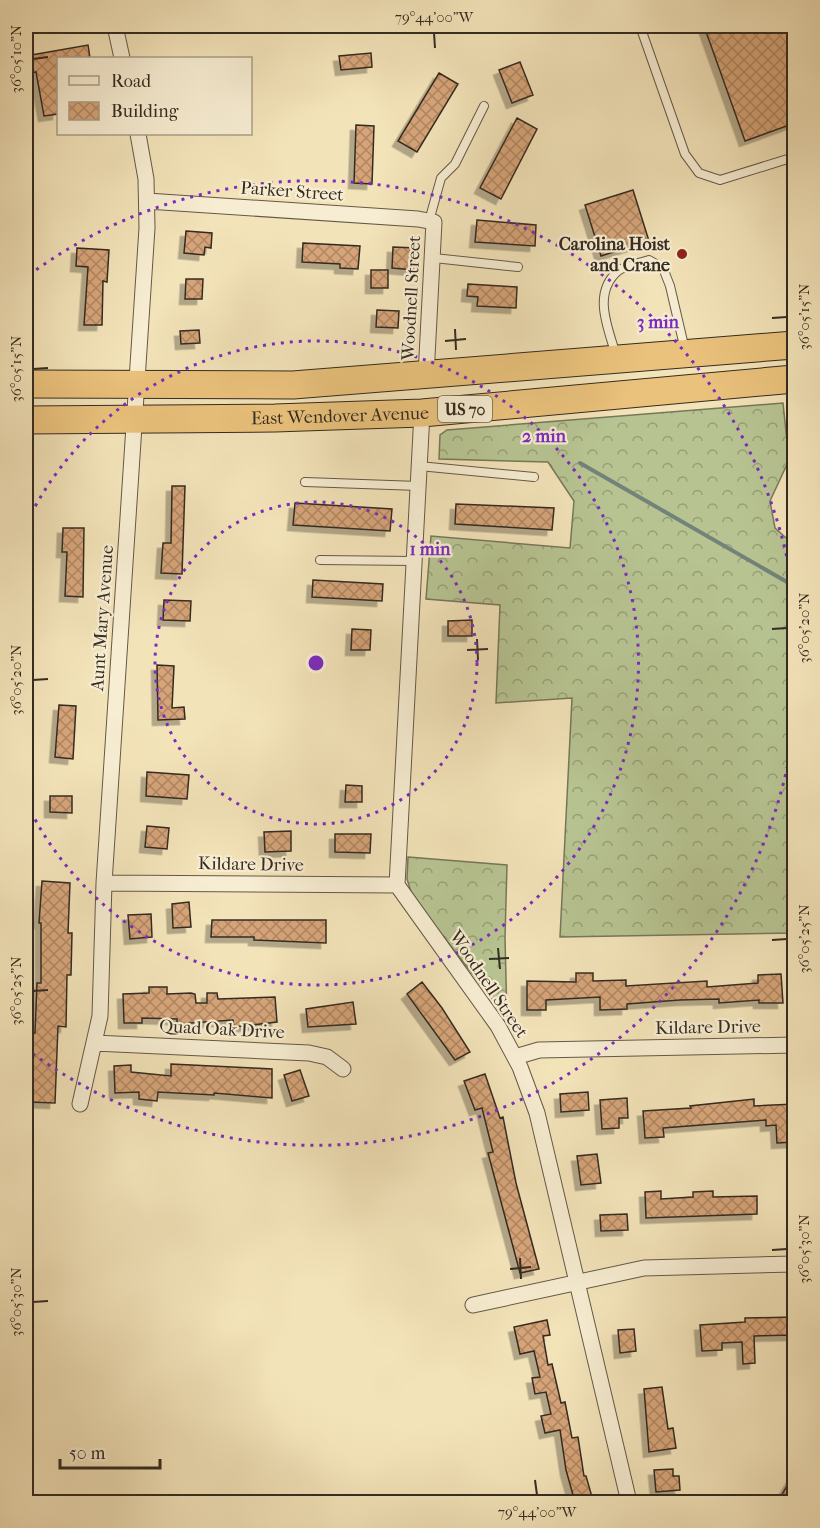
<svg xmlns="http://www.w3.org/2000/svg" width="820" height="1528" font-family="'IM FELL French Canon',serif">
  <style>
    .forest { fill: url(#forest-crowns); stroke: #76785a; stroke-width: 1.5 }
    .lines { fill: none; stroke-linecap: round; stroke-linejoin: round }
    .stream { stroke: #73837a; stroke-width: 4 }
    .building { fill: url(#building-cross-hatch); stroke: #342b21; stroke-width: 1.5; filter: url(#shadow) }
    .lane-casing { stroke: #645947; stroke-width: 10 }
    .street-casing { stroke: #645947; stroke-width: 17 }
    .highway-casing { stroke: #342b21; stroke-width: 29 }
    .lane { stroke: #f7edd2; stroke-width: 8 }
    .street { stroke: #f7edd2; stroke-width: 15 }
    .highway { stroke: #eac27c; stroke-width: 27 }
    .ticks { fill: none; stroke: #342b21; stroke-width: 2 }
    .ring { fill: none; stroke: #7b2cbf; stroke-width: 3; stroke-dasharray: 3 6 }
    .poi-dot { fill: #8f2418; stroke: #f7edd2; stroke-width: 2 }
    .labels { text-anchor: middle; stroke-width: 4.5; stroke-linejoin: round; paint-order: stroke }
    .shield { fill: #f7edd2; stroke: #6e6556; stroke-width: 1.5 }
    .shield-label { font-size: 16px; font-weight: bold; fill: #342b21 }
    .street-label { font-size: 18px; fill: #342b21; stroke: #f7edd2 }
    .poi-label { font-size: 18px; font-weight: bold; fill: #342b21; stroke: #f7edd2; text-anchor: end }
    .centre { fill: #7b2cbf; stroke: #f7edd2; stroke-width: 3 }
    .ring-label { font-size: 18px; text-anchor: middle; font-weight: bold; fill: #7b2cbf; stroke: #f7edd2; stroke-width: 4.5; stroke-linejoin: round; paint-order: stroke }
    .neatline { fill: none; stroke: #342b21; stroke-width: 2 }
    .ticks-label { font-size: 15px; text-anchor: middle; fill: #342b21 }
  </style>
  <defs>
    <pattern id="forest-crowns" width="20" height="18" patternUnits="userSpaceOnUse" patternTransform="scale(1.5)"><rect width="20" height="18" fill="#b7c492"/><path d="M2 6a3 3 0 1 1 6 0M12 15a3 3 0 1 1 6 0" fill="none" stroke="#969f77"/></pattern>
    <pattern id="building-cross-hatch" width="8" height="8" patternUnits="userSpaceOnUse" patternTransform="scale(1.5)"><rect width="8" height="8" fill="#d6a478"/><path d="M0 0l8 8M0 8l8-8" fill="none" stroke="#ae8662"/></pattern>
    <filter id="shadow"><feDropShadow dx="-5.5" dy="5.5" stdDeviation="0" flood-color="#0004"/></filter>
  </defs>
  <rect width="100%" height="100%" fill="#f3e3b9"/>
  <filter id="stains"><feTurbulence type="fractalNoise" baseFrequency=".00333" numOctaves="4"/><feColorMatrix values="0 0 0 0 .2 0 0 0 0 .09 0 0 0 0 .02 0 0 0 .5 -.17"/></filter>
  <radialGradient id="worn" r=".72"><stop offset=".6" stop-color="#630" stop-opacity="0"/><stop offset="1" stop-color="#630" stop-opacity=".3"/></radialGradient>
  <path class="forest" d="M783 403 789 460 770 501 775 528 794 545V933L560 937 572 698 496 703 500 605 426 599 431 536 570 548 574 501 548 462 439 459 440 435 447 430Z
    M408 857 507 865 505 938 507 1018 413 898 407 879Z"/>
  <g class="lines">
    <path class="stream" d="M580 463 794 586"/>
  </g>
  <path class="building" d="M704 26H795V123L745 141Z
    M88 45 90 58H58V114L44 116 36 72 26 74V56Z
    M371 53 372 67 341 70 339 56Z
    M520 62 533 95 512 103 499 70Z
    M439 73 458 84 417 152 398 141Z
    M517 118 537 129 501 199 480 188Z
    M356 125 374 126 372 184 354 183Z
    M633 190 649 241 601 256 585 205Z
    M477 220 536 225 535 246 475 242Z
    M186 231 212 233 211 248 205 247 204 255 184 253Z
    M303 243 360 246 358 269 340 268V264L302 262Z
    M393 247 416 248 414 270 392 268Z
    M77 248 109 250 107 282 103 281 102 325H84L88 267 76 266Z
    M371 270H388V288H371Z
    M186 279H203L202 299H185Z
    M468 284 517 287 516 308 477 306 478 297 467 296Z
    M377 310 399 311 398 328 376 327Z
    M199 330 200 343 181 344 180 331Z
    M172 486H185L182 574 161 573 163 543H171Z
    M295 503 392 509 390 531 293 525Z
    M456 504 554 508 552 530 455 524Z
    M63 528H84L83 597 65 596 67 552H62Z
    M313 580 383 584 382 601 312 597Z
    M164 600 191 601 190 621 163 620Z
    M472 620V636H448V621Z
    M352 629 371 630 370 650H351Z
    M157 665 174 666 172 708 184 707 185 719 158 720Z
    M59 705 76 706 73 759 55 757Z
    M147 772 189 775 187 799 146 796Z
    M346 785 362 786V802H345Z
    M50 796H72V813L50 812Z
    M147 826 169 828 167 849 145 847Z
    M291 831V851L265 852 264 832Z
    M335 834H371L370 853 335 852Z
    M42 881 70 883 68 933H72L71 975H67L66 1027 58 1026 55 1103 28 1102 29 1076H26V1058H31L32 1033H35L37 983H41V923H39Z
    M189 902 191 927 173 928 172 904Z
    M151 914 152 937 130 939 128 915Z
    M212 920H326V943L254 940V937H211Z
    M576 973H593V981L626 980V986L707 981V987L758 983V975L781 974 783 1003H759V1000L719 1003V999L680 1000 627 1004V1009L600 1010V997L546 1000V1010H527V981L576 982Z
    M422 982 442 1008 470 1052 455 1060 407 994Z
    M149 987H167V994L191 993 195 994 196 1003H207V993H217L218 999 275 997 277 1022 234 1027 233 1020 177 1024V1019L142 1018V1023H124L123 994 149 993Z
    M353 1002 356 1024 308 1027 306 1009Z
    M171 1064 272 1069V1098L214 1093V1095L158 1092 157 1101 139 1099V1092L115 1093 114 1066 131 1065V1072L171 1076Z
    M300 1070 309 1096 292 1101 284 1075Z
    M485 1074 500 1118 503 1117 516 1183 539 1269 520 1273 488 1153 493 1152 482 1108 475 1110 464 1081Z
    M588 1092 589 1110 561 1112 560 1094Z
    M627 1098 628 1118H619V1128L602 1129 600 1100Z
    M754 1099V1106L795 1104V1142L777 1143 776 1125 766 1126V1120L663 1128 664 1137 645 1138 643 1111 691 1108 690 1106Z
    M597 1154 601 1183 581 1185 577 1156Z
    M661 1191V1199L693 1197V1192L713 1191V1197L757 1196V1214L646 1218 645 1192Z
    M627 1214 628 1230 601 1231 600 1215Z
    M795 1317V1335L754 1336 755 1363 743 1364 742 1342 722 1343V1350L702 1351 700 1325 745 1322V1318Z
    M547 1320 550 1335 543 1336 548 1365 552 1364 561 1403 565 1402 572 1438 578 1437 584 1476H586L592 1497 575 1502 566 1470 560 1430 545 1433 541 1416 551 1414 546 1392 535 1394 532 1378 540 1377 534 1351 520 1354 514 1327Z
    M634 1329 636 1351 620 1353 618 1330Z
    M662 1387 668 1429 673 1428 676 1448 649 1452 644 1389Z
    M673 1469V1476H679L680 1490 656 1492 654 1470Z
    M795 1472V1503H777Z"/>
  <g class="lines">
    <g class="lane-casing">
      <path id="lane" d="M359 26 360 28
        M640 26 685 154 699 173 720 180 794 157
        M429 221 441 178 455 164 484 106
        M434 258 518 267
        M616 355C608 328 592 293 618 271 625 265 640 263 649 260L663 268 670 286 685 350
        M419 466 534 477
        M305 482 419 486
        M320 560 414 561"/>
    </g>
    <g class="street-casing">
      <path id="street" d="M115 26 122 58
        M147 201 418 219 434 222 426 376
        M422 413 397 885 498 1026 520 1067 537 1113 629 1502
        M104 883 397 885
        M94 1043 309 1053 327 1057 343 1069
        M515 1057 539 1050 794 1045
        M80 1104 100 1016 104 883 147 228 146 179 138 134
        M473 1305 644 1268 794 1264"/>
    </g>
    <g class="highway-casing">
      <g id="highway">
        <path d="M26 384 293 385 794 345"/>
        <path id="s1" d="M26 420 275 418 422 413 794 379"/>
      </g>
    </g>
    <use href="#lane" class="lane"/>
    <use href="#street" class="street"/>
    <use href="#highway" class="highway"/>
  </g>
  <path class="ticks" d="M434 33 435 48M33 59 48 57M772 318 787 317M455 329 456 350M445 341 466 339M33 369 48 368M772 629 787 628M477 639 478 660M467 650 488 649M33 680 48 679M772 940 787 939M498 948 500 969M489 959 509 958M33 991 48 990M772 1250 787 1249M520 1258 521 1279M510 1269 531 1267M33 1302 48 1301M535 1480 537 1495"/>
  <g class="ring">
    <circle cx="316" cy="663" r="161"/>
    <path d="M27 522A322 322 0 1 1 27 804"/>
    <path d="M794 730A483 483 0 0 1 29 1051M29 275A483 483 0 0 1 794 596"/>
  </g>
  <circle class="poi-dot" cx="682" cy="254" r="6"/>
  <g class="labels">
    <rect class="shield" x="438" y="396" width="54" height="26" rx="4.5"/>
    <g class="shield-label">
      <text x="465" y="415">US 70</text>
    </g>
    <g class="street-label">
      <text transform="translate(292 191) rotate(4)" y="6">Parker Street</text>
      <text transform="translate(411 298) rotate(-87)" y="6">Woodnell Street</text>
      <text dy="6" stroke="none"><textPath href="#s1" startOffset="314">East Wendover Avenue</textPath></text>
      <text transform="translate(102 618) rotate(-86)" y="6">Aunt Mary Avenue</text>
      <text transform="translate(251 864) rotate(1)" y="6">Kildare Drive</text>
      <text transform="translate(489 984) rotate(56)" y="6">Woodnell Street</text>
      <text transform="translate(708 1027) rotate(-1)" y="6">Kildare Drive</text>
      <text transform="translate(222 1029) rotate(3)" y="6">Quad Oak Drive</text>
    </g>
    <g class="poi-label">
      <text x="670" y="250">Carolina Hoist<tspan x="670" dy="21">and Crane</tspan></text>
    </g>
  </g>
  <circle cx="316" cy="663" r="9" class="centre"/>
  <g class="ring-label">
    <text x="658" y="328">3 min</text>
    <text x="544" y="442">2 min</text>
    <text x="430" y="555">1 min</text>
  </g>
  <rect width="820" height="1528" fill="none" stroke="#f3e3b9" stroke-width="66"/>
  <rect x="57" y="57" width="195" height="78" fill="#f7edd2" stroke="#a99f8b" stroke-width="1.5"/>
  <rect x="69" y="76" width="30" height="9" fill="#f7edd2" stroke="#a99f8b" stroke-width="1.5"/>
  <text x="111" y="87" font-size="18" fill="#342b21">Road</text>
  <rect x="69" y="102" width="30" height="18" fill="url(#building-cross-hatch)" stroke="#a99f8b" stroke-width="1.5"/>
  <text x="111" y="117" font-size="18" fill="#342b21">Building</text>
  <path d="M60 1459v9h100v-9" fill="none" stroke="#342b21" stroke-width="3"/>
  <text x="69" y="1459" font-size="18" fill="#342b21" stroke="#f7edd2" stroke-width="4.5" paint-order="stroke">50 m</text>
  <rect x="33" y="33" width="754" height="1462" class="neatline"/>
  <g class="ticks-label">
    <text x="434" y="22">79°44'00"W</text>
    <text transform="translate(16 59) rotate(-90)" y="5">36°05'10"N</text>
    <text transform="translate(804 317) rotate(-90)" y="5">36°05'15"N</text>
    <text transform="translate(16 369) rotate(-90)" y="5">36°05'15"N</text>
    <text transform="translate(804 628) rotate(-90)" y="5">36°05'20"N</text>
    <text transform="translate(16 680) rotate(-90)" y="5">36°05'20"N</text>
    <text transform="translate(804 939) rotate(-90)" y="5">36°05'25"N</text>
    <text transform="translate(16 991) rotate(-90)" y="5">36°05'25"N</text>
    <text transform="translate(804 1249) rotate(-90)" y="5">36°05'30"N</text>
    <text transform="translate(16 1302) rotate(-90)" y="5">36°05'30"N</text>
    <text x="537" y="1517">79°44'00"W</text>
  </g>
  <rect width="100%" height="100%" filter="url(#stains)"/>
  <rect width="100%" height="100%" fill="url(#worn)"/>
</svg>
